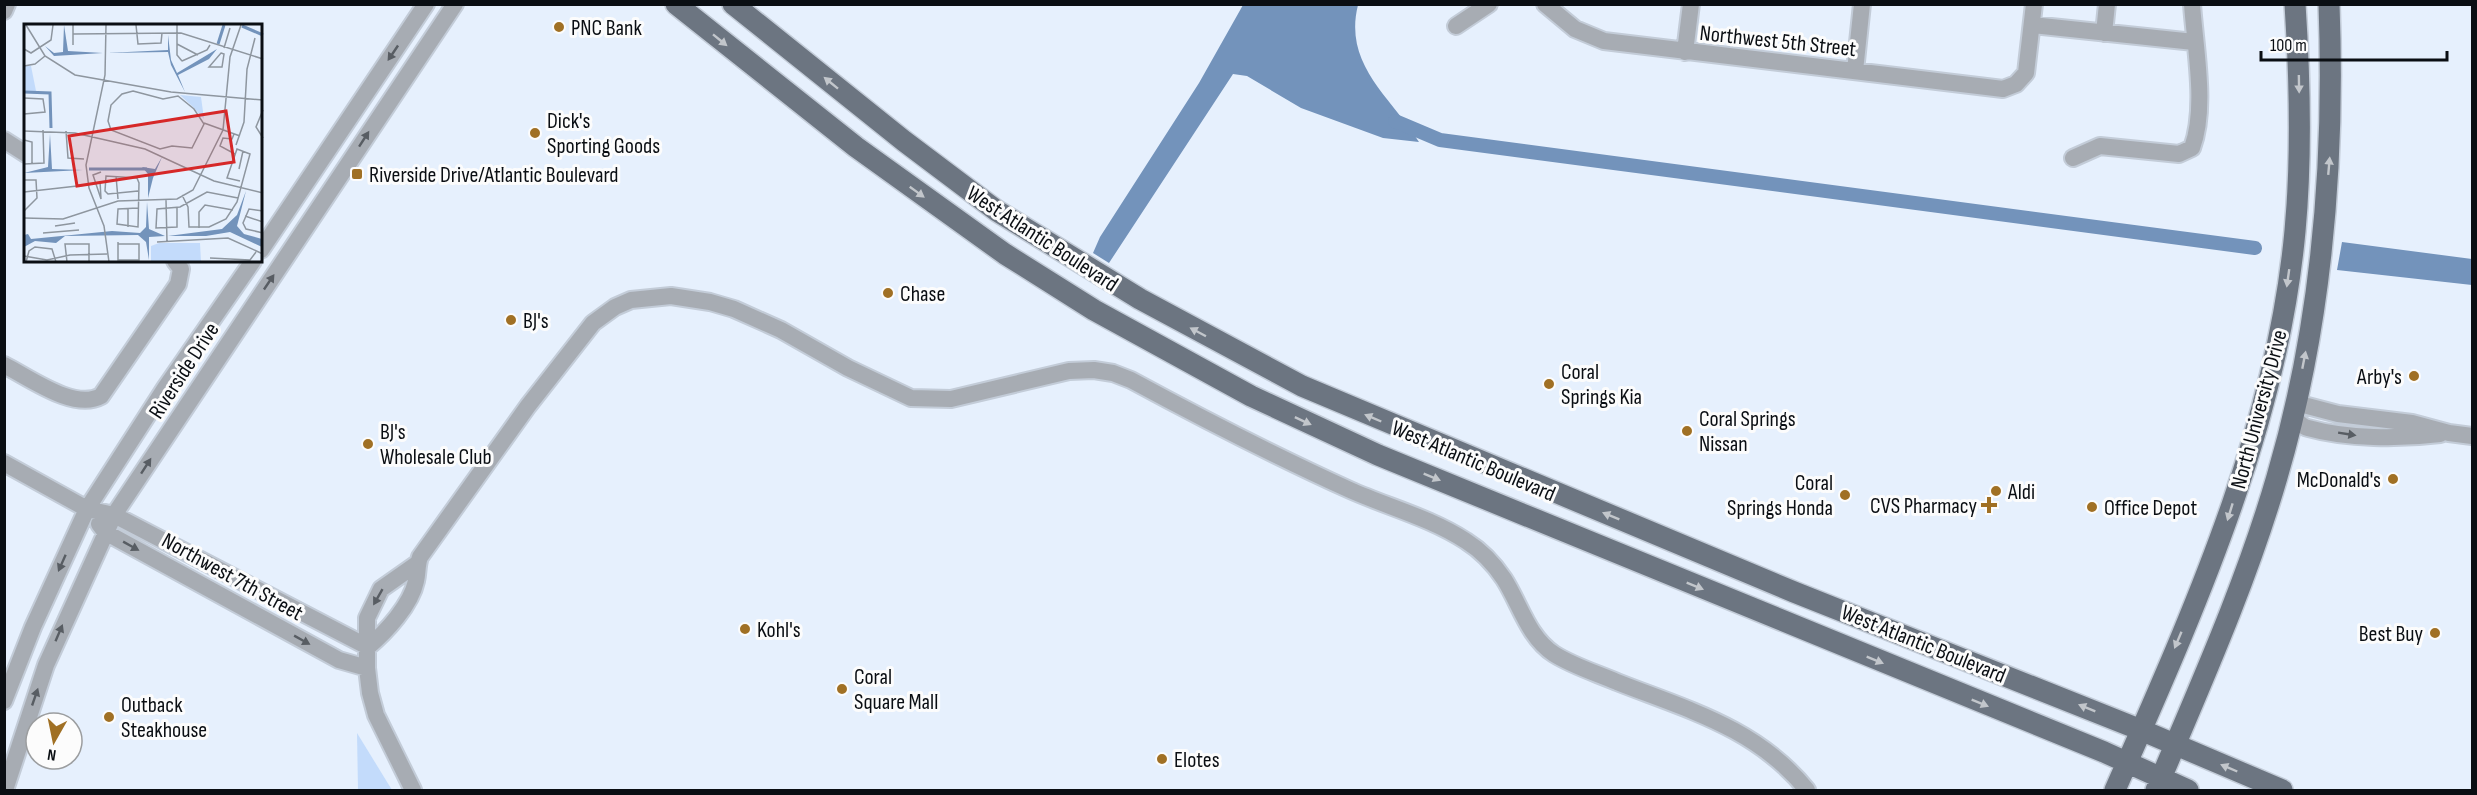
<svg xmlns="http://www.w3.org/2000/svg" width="2477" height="795" font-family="'Sofia Sans Condensed',sans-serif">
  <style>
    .green { fill: #c3dbfb }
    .water { fill: #7393bb }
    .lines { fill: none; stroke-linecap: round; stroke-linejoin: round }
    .canal { stroke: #7393bb; stroke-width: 14 }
    .minor-casing { stroke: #c3ccd8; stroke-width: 20 }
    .major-casing { stroke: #c3ccd8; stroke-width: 24 }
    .minor { stroke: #a7acb3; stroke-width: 16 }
    .major { stroke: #6c7581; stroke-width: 21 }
    .oneway { fill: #c2c6cb }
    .oneway2 { fill: #585d63 }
    .poi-dot { fill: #a07024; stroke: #fcfcfc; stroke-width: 2 }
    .labels { text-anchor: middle; stroke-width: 6; stroke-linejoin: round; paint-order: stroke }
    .poi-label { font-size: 22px; fill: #0a0e13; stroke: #fcfcfc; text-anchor: start }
    .street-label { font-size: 22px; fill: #0a0e13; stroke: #fcfcfc }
    .inset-river { fill: none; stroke: #7393bb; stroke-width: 3 }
    .inset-road { fill: none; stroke: #8e969f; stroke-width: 1.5 }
    .view { fill: #d62828; fill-opacity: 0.15; stroke: #d62828; stroke-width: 3 }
    .inset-edge { fill: none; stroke: #0a0e13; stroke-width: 3 }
  </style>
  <rect width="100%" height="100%" fill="#e6f0fd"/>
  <path class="green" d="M357 733 392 790H358Z"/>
  <path class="water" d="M1243 5H1358C1343 65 1391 97 1419 142L1383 138 1301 108 1247 76 1233 74 1109 263 1093 253 1100 237 1199 83Z
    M2342 242 2472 259V285L2337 270Z"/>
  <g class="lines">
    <path class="canal" d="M1395 121 1440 140 2255 248"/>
    <g class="minor-casing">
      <path id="minor" d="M1545 4 1575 29 1604 41 2003 89 2016 84 2026 73 2034 4
        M4 11 7 4
        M2032 25 2194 42
        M1456 26 1489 4
        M2104 33 2107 4
        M1685 52 1691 4
        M1855 71 1862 4
        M4 140 26 154
        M2073 158 2100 146 2179 154 2192 148C2207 108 2195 48 2192 4
        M261 250 426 4
        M4 365C30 378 74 411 101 396L178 284 181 269 175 261
        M2296 403 2338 414 2412 423 2449 433 2472 436
        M2293 417C2298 421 2302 427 2308 428 2347 439 2400 439 2440 434
        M4 463 87 509 114 515 368 647
        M99 524 105 532 339 660 367 668
        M368 647C386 632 411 605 416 581 418 573 417 565 420 557L528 406 593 323 615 307 631 300 671 296 710 302 734 309 781 330 848 368 911 398 951 399 1069 371 1094 370 1113 373 1131 380C1203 419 1275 456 1350 490 1388 507 1431 518 1466 541 1482 551 1494 564 1504 579 1520 604 1528 637 1554 654 1573 666 1596 673 1617 682 1688 710 1757 728 1807 790
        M4 701 33 627 87 509 165 388 253 261
        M5 790 46 665 114 515 455 4
        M413 790 376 715 370 693 367 668V618L381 589 418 563"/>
    </g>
    <g class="major-casing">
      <path id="major" d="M676 4 856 147 1005 254 1094 310 1251 396 1378 455 2104 752 2188 790
        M733 4 904 141 997 211 1140 299 1302 386 1794 592 2141 730 2282 790
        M2115 790C2193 612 2277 428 2295 231 2302 156 2300 80 2295 4
        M2156 790C2199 688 2246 584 2277 477 2322 324 2335 163 2329 4"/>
    </g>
    <use href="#minor" class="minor"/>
    <use href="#major" class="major"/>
  </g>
  <defs><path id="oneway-solid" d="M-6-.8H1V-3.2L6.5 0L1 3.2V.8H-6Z" transform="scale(1.5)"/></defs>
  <g class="oneway">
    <use href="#oneway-solid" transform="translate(720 40) rotate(39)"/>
    <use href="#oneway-solid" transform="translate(831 83) rotate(-141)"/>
    <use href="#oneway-solid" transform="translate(2299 84) rotate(89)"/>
    <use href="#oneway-solid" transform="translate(2329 166) rotate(-85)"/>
    <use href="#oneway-solid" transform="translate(917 192) rotate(36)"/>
    <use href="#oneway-solid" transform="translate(2288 278) rotate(98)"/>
    <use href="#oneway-solid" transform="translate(1198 332) rotate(-152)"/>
    <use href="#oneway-solid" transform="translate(2304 360) rotate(-79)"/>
    <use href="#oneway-solid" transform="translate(1373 418) rotate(-157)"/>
    <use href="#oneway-solid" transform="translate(1303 421) rotate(25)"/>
    <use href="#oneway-solid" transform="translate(1432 477) rotate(22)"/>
    <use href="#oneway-solid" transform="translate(2230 512) rotate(107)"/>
    <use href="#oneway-solid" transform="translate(1611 516) rotate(-158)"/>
    <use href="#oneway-solid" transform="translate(1695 586) rotate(22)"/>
    <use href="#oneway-solid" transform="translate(2178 640) rotate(113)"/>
    <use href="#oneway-solid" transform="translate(1875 660) rotate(22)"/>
    <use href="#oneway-solid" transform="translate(1980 703) rotate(22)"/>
    <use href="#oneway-solid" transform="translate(2087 708) rotate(-158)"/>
    <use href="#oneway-solid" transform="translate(2229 768) rotate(-157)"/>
  </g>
  <g class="oneway2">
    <use href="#oneway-solid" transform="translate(393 53) rotate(124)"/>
    <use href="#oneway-solid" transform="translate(364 139) rotate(-57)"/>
    <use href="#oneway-solid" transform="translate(269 282) rotate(-56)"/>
    <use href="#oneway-solid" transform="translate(2347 434) rotate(9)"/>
    <use href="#oneway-solid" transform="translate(146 466) rotate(-57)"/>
    <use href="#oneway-solid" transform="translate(131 546) rotate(29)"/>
    <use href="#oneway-solid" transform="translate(62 563) rotate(114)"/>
    <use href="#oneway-solid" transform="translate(378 597) rotate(120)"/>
    <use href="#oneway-solid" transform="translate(59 633) rotate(-67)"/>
    <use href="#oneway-solid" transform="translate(302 640) rotate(29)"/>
    <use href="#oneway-solid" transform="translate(35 697) rotate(-71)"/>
  </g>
  <g class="poi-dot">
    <circle cx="559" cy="27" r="6"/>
    <circle cx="535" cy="133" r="6"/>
    <rect x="351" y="168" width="12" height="12" rx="3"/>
    <circle cx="888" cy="293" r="6"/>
    <circle cx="511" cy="320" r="6"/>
    <circle cx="2414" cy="376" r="6"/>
    <circle cx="1549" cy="384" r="6"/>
    <circle cx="1687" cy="431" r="6"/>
    <circle cx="368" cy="444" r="6"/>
    <circle cx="2393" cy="479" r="6"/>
    <circle cx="1996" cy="491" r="6"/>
    <circle cx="1845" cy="495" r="6"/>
    <path d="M1986 496h6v6h6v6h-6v6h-6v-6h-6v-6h6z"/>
    <circle cx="2092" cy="507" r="6"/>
    <circle cx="745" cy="629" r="6"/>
    <circle cx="2435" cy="633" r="6"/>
    <circle cx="842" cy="689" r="6"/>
    <circle cx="109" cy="717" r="6"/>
    <circle cx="1162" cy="759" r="6"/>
  </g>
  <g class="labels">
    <g class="poi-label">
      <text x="571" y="35">PNC Bank</text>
      <text x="547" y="128">Dick's<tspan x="547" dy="25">Sporting Goods</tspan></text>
      <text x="369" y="182">Riverside Drive/Atlantic Boulevard</text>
      <text x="900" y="301">Chase</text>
      <text x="523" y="328">BJ's</text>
      <text x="1561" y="379">Coral<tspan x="1561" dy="25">Springs Kia</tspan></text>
      <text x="2402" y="384" text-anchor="end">Arby's</text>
      <text x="1699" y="426">Coral Springs<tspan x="1699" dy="25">Nissan</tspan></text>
      <text x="380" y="439">BJ's<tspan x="380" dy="25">Wholesale Club</tspan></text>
      <text x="2381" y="487" text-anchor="end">McDonald's</text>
      <text x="1833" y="490" text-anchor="end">Coral<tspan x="1833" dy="25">Springs Honda</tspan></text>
      <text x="2008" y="499">Aldi</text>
      <text x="1977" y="513" text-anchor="end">CVS Pharmacy</text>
      <text x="2104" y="515">Office Depot</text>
      <text x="757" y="637">Kohl's</text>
      <text x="2423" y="641" text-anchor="end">Best Buy</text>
      <text x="854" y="684">Coral<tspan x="854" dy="25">Square Mall</tspan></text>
      <text x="121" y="712">Outback<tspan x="121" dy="25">Steakhouse</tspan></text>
      <text x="1174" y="767">Elotes</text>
    </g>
    <g class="street-label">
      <text transform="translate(1778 40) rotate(6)" y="8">Northwest 5th Street</text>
      <text transform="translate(1043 238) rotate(33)" y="8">West Atlantic Boulevard</text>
      <text transform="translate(183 370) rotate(-57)" y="8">Riverside Drive</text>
      <text transform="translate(2258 409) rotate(-75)" y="8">North University Drive</text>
      <text transform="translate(1474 460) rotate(23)" y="8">West Atlantic Boulevard</text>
      <text transform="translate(233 576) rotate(29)" y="8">Northwest 7th Street</text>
      <text transform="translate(1924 643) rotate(22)" y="8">West Atlantic Boulevard</text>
    </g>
  </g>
  <g transform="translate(24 24)">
    <rect width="238" height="238" fill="#e6f0fd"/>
    <path d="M0 42H7L12 67H0ZM156 71 177 73 180 95 168 82ZM135 219H176L177 238H127V222Z" fill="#c3dbfb"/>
    <path d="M40 1 44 27 79 29 30 32 21 22 30 29 39 28ZM144 11 147 36 153 49 193 25 185 35 154 51 161 68 147 41 144 28 83 29 144 26ZM26 110 28 145 59 146 0 149 24 143ZM138 133 129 154 124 174V150L118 143 131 145ZM222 167 213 202 220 210 238 215V223L206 208 182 212H144L198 205 213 191ZM123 178 125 205 141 212 125 213V236L122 218 114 211 41 212 32 219 11 217 0 223V211L4 210 7 215 88 207 116 209 122 203Z" fill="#7393bb"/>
    <path class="inset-river" d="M218 2 239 11M194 20 200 1M0 68 26 69 27 104M65 145H123"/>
    <path class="inset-road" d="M2 1 21 32 51 51 147 68 239 76M49 1V21M82 1 81 51 62 141 65 164 80 202 85 238M112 1 114 20 137 19 138 9M153 1V31L158 37M49 10 157 9 239 35M153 20 174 31M200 24 206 4M0 25 7 29 27 16 29 1M197 29 200 30 198 43H185ZM158 37 183 26 186 21M0 42 11 40 21 32M109 67 139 75 154 72 170 85 180 100 168 124 148 122 136 125 87 106 84 97 87 81 98 70ZM0 74 19 75 21 88 0 90M239 86 232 103 239 114M180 99 216 112M0 107 51 109 121 125 190 157 239 169M42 107 44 134 60 135M210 110 208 115 199 114 196 122 211 130M0 116 8 118V140M212 121 220 98 223 45 231 14M0 140 20 139 19 106M215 145 219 127M92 152 94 175M113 154 115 159 114 203 93 200 94 185 114 184M113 154 82 152 81 167 84 170 114 167M0 156H12L13 174 0 187M76 157 77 175 69 151 77 148M0 168 62 161M158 171 164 183 165 203H185L202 195 213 178 226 130 213 125 203 154 216 157M142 176 143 218M153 183V203L132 204 133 185 156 183 183 168 214 174M104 184V203M239 187 225 185 219 199 222 205 239 209M221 192 239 198M0 194 39 195 94 177 153 175 169 166 199 106 206 33 217 1M31 202 51 199M175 204V188L181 181 209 186M19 209 55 206M94 218V236H115V220H94M133 218 204 214 239 230M0 232 23 236 46 231 83 230M186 234 226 236 232 228M2 238 5 227 11 223 28 225 32 238M43 238 41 220H65V237"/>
    <path class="view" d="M202 87 210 138 53 162 45 112Z"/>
    <rect width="238" height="238" class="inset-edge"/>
  </g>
  <rect width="2477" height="795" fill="none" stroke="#0a0e13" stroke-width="12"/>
  <g transform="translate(54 741) rotate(189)"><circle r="28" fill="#fcfcfc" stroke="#9b9d9f" stroke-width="1.5"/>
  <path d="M0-4.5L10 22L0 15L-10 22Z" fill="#a07024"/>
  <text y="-9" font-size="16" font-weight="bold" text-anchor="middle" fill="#0a0e13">N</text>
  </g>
  <path d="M2261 51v9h186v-9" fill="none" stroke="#0a0e13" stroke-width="3"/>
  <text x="2270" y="51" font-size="18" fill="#0a0e13" stroke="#fcfcfc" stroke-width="4.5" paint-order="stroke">100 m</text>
</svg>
